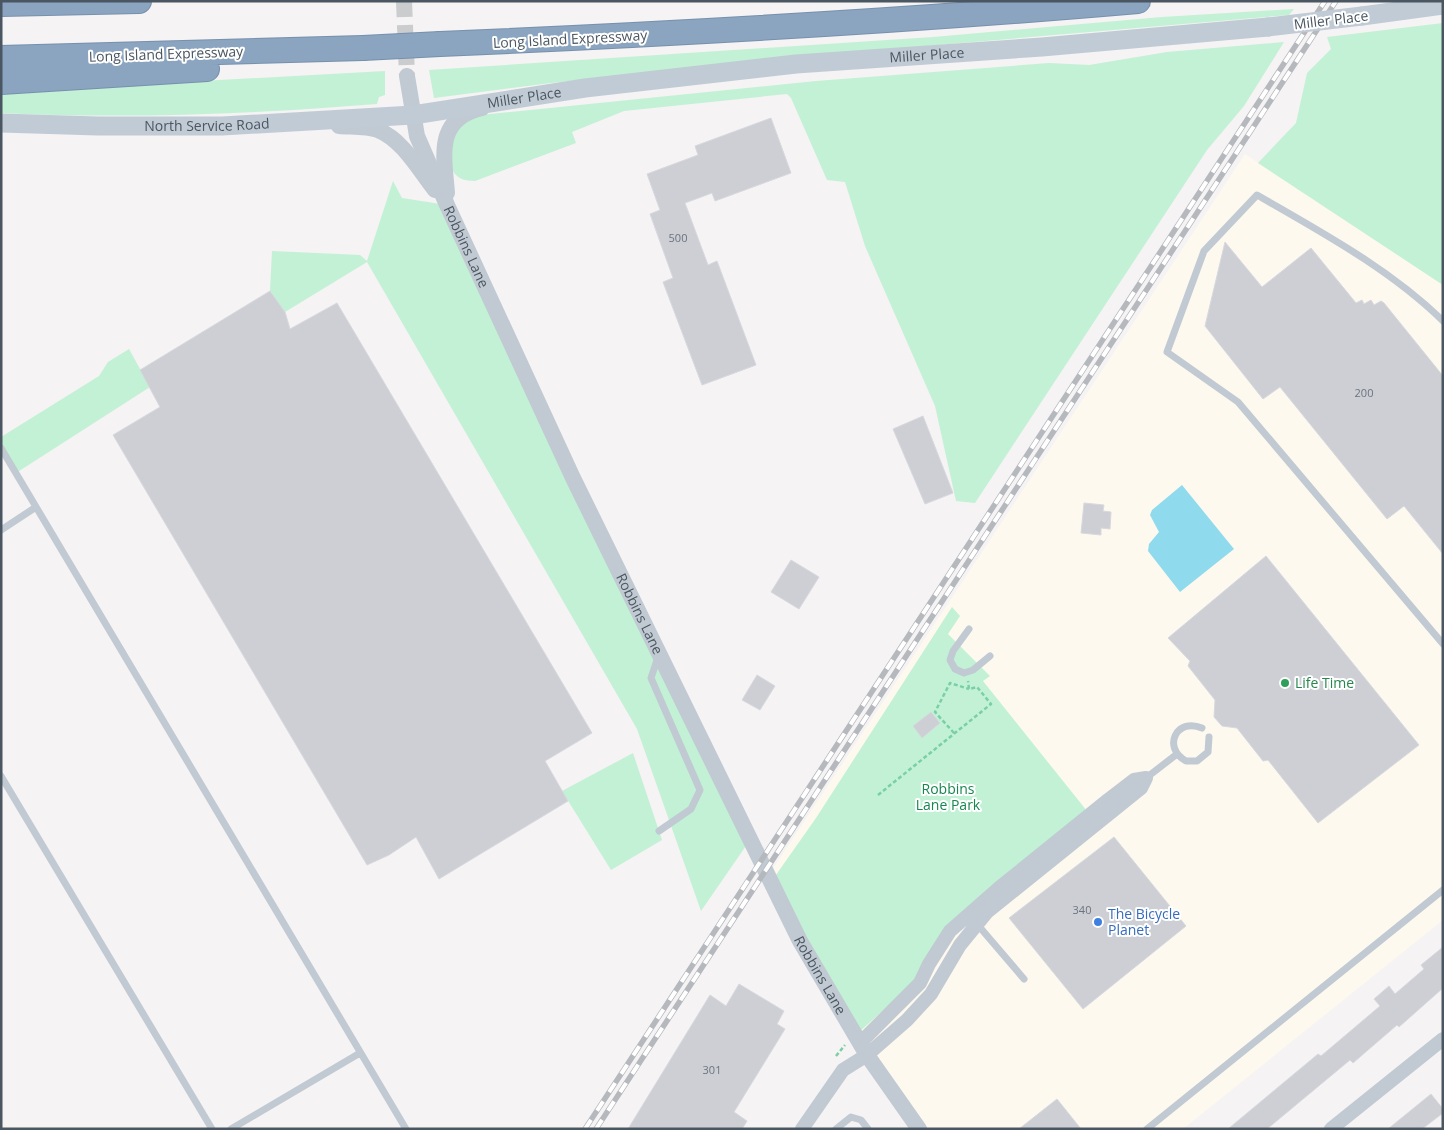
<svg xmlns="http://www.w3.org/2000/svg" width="1444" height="1130" font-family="'Open Sans',sans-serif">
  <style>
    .commercial { fill: #fdf9ef }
    .green { fill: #c3f1d5 }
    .water { fill: #90daee }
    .building { fill: #cdcfd5; stroke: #d7d9de }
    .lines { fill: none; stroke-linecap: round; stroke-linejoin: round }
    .tertiary-tunnel { stroke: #caccce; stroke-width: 16; stroke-dasharray: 16 8; stroke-linecap: butt }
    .motorway-casing { stroke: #7690ad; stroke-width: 26 }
    .path { stroke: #7ad0a6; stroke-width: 2.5; stroke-dasharray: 4 2.5; stroke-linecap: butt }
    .service { stroke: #c1cad2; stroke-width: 7 }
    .minor { stroke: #c1cad2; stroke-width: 14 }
    .tertiary { stroke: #c1cad2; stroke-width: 16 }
    .secondary { stroke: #c1cbd6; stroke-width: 19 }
    .motorway { stroke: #8ba5c1; stroke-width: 24 }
    .rail-casing { stroke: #b5b8bd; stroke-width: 5.5 }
    .rail { stroke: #fff; stroke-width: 4; stroke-dasharray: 11; stroke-linecap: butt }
    .motorway-bridge-casing { stroke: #7690ad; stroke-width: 26; stroke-linecap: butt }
    .secondary-bridge { stroke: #c1cbd6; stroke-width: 19 }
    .motorway-bridge { stroke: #8ba5c1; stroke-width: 24 }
    .leisure-dot { fill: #2e9e5b; stroke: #fff; stroke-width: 2 }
    .shop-dot { fill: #3f7fe0; stroke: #fff; stroke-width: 2 }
    .labels { text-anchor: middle; stroke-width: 4; stroke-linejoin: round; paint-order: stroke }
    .number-label { font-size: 11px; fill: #6b747e }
    .street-label { font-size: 14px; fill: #4a5661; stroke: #fff }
    .leisure-label { font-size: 14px; fill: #27864d; stroke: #fff; text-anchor: start }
    .park-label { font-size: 14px; fill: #17864f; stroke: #fff }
    .shop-label { font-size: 14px; fill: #366cbe; stroke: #fff; text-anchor: start }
  </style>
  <rect width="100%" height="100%" fill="#f5f3f3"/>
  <path class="commercial" d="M1245 154 1443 285V920L1183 1129H920L768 876Z"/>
  <path class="green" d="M1294 9 1289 15 832 54 551 83 434 98 429 70 933 37 1162 17Z
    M1443 23V285L1258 163 1296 123 1307 73 1331 49 1327 37Z
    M1284 42 1244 106 1207 150 975 503 956 501 935 406 865 246 845 182 827 180 791 98 787 94 624 111 572 132 576 143 475 181C442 181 451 153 453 129L480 115 816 81 1049 63 1089 65 1167 52Z
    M385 71V95L379 97 377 104C253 114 127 119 1 113V92Z
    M393 181 402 198 447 205 750 840 701 911 637 729 367 262 285 312 270 291 272 251 360 255 367 261Z
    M129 349 150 387 16 473 1 448V437L99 376 108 362Z
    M952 607 960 616 948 634 990 676 983 681 1087 811 947 926 914 982 856 1035 771 882 816 818Z
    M633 753 662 840 611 870 562 791Z"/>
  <path class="water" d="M1182 485 1234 549 1180 592 1148 551 1149 544 1159 532 1150 515 1152 510Z"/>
  <path class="building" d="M771 118 791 173 715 201 712 193 685 203 708 265 717 261 756 365 702 385 663 282 673 278 650 214 660 210 647 174 698 155 695 146Z
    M1225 242 1262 287 1311 248 1356 303 1362 300 1364 304 1371 300 1374 305 1381 301 1384 303 1443 376V554L1404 506 1387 519 1280 387 1263 399 1205 326Z
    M270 291 285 312 290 329 337 303 592 733 545 761 568 801 439 879 416 837 389 855 367 865 113 435 160 407 140 370Z
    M923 416 953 493 925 504 893 429Z
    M1084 503 1104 505 1103 511 1111 512 1110 529 1101 528V535L1081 533Z
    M1266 556 1419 745 1318 823 1268 760 1263 761 1237 728 1222 726 1214 717 1215 700 1188 666 1190 661 1168 638Z
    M791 560 819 577 799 609 771 592Z
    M757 675 775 686 760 710 742 700Z
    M931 712 940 723 922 738 913 726Z
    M1114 837 1186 926 1083 1009 1009 918Z
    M1443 947V988L1399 1027 1397 1025 1353 1063 1350 1060 1267 1129H1228L1318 1054 1321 1056 1380 1006 1374 999 1389 986 1395 994 1424 969 1421 965Z
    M739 984 784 1011 777 1024 785 1029 734 1112 747 1121 742 1129H628L710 995 726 1006Z
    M1431 1094 1443 1109V1113L1422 1129H1388Z
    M1057 1099 1081 1129H1019Z"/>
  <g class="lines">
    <path class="tertiary-tunnel" d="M404 1 407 76"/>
    <g class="motorway-casing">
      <path id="motorway" d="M1 4 139 1
        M440 44C673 34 906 21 1138 1
        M1 58 363 48
        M1 82 207 69"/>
    </g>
    <path class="path" d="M954 733 935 712 950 683 969 689
      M878 795 991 704 977 687 969 689 968 681
      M836 1056 845 1045"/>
    <path class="service" d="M1443 321C1390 269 1321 232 1257 195L1204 251 1167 352 1238 402 1443 644
      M1 448 406 1129
      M1 530 36 507
      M969 629 953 651 950 660 955 669 964 673 973 670 990 656
      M658 657 651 678 700 790 691 809 659 831
      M1202 728C1176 717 1162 748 1186 761H1197L1208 752 1209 737
      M1 776 212 1129
      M1146 778 1177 754
      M977 924 1024 979
      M231 1129 360 1053
      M836 1129 851 1117 861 1120 868 1129
      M1147 1129 1443 890"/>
    <path class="minor" d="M860 1043 920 983 929 964 950 931 999 888 1108 800 1134 780 1146 778
      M802 1129 843 1070 867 1055 907 1020 931 994 960 945 987 912 1141 788 1146 778
      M1331 1129 1443 1039"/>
    <g class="tertiary">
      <path id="s1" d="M407 76 417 136 447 205 573 478 800 941 867 1055 919 1129"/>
      <path d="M339 126C352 127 367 126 378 130 403 140 419 170 435 190"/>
      <path d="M447 193C444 155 435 119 482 108"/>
    </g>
    <g class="secondary">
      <path d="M1362 16 1443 5"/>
      <path id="s2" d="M1 123 98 126H222L413 115 585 88 796 64 1042 47 1268 27"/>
    </g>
    <use href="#motorway" class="motorway"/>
    <g class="rail-casing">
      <path id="rail" d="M585 1129 1325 1
        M596 1129 1336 1"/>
    </g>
    <use href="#rail" class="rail"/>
    <g class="motorway-bridge-casing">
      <path id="motorway-bridge" d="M363 48 440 44"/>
    </g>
    <path class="secondary-bridge" d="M1268 27 1362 16"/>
    <use href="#motorway-bridge" class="motorway-bridge"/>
  </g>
  <circle class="leisure-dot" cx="1285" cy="683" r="5"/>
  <circle class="shop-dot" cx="1098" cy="922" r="5"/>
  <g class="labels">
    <g class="number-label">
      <text x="678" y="242">500</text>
      <text x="1364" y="397">200</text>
      <text x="1082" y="914">340</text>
      <text x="712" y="1074">301</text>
    </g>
    <g class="street-label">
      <text transform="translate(1331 20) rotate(-7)" y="5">Miller Place</text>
      <text transform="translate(570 39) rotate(-3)" y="5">Long Island Expressway</text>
      <text transform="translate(166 54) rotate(-2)" y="5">Long Island Expressway</text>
      <text dy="5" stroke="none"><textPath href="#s2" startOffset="930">Miller Place</textPath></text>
      <text dy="5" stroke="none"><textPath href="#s2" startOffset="525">Miller Place</textPath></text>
      <text dy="5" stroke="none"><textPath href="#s2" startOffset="206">North Service Road</textPath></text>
      <text dy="5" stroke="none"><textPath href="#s1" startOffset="182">Robbins Lane</textPath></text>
      <text dy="5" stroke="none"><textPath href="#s1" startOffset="588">Robbins Lane</textPath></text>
      <text dy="5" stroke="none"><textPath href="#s1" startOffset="992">Robbins Lane</textPath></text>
    </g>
    <g class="leisure-label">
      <text x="1295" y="688">Life Time</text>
    </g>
    <g class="park-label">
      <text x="948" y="794">Robbins<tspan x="948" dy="16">Lane Park</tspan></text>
    </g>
    <g class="shop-label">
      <text x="1108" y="919">The Bicycle<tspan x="1108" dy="16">Planet</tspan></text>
    </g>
  </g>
  <rect width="1444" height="1130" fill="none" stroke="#4a5661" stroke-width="5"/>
</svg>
